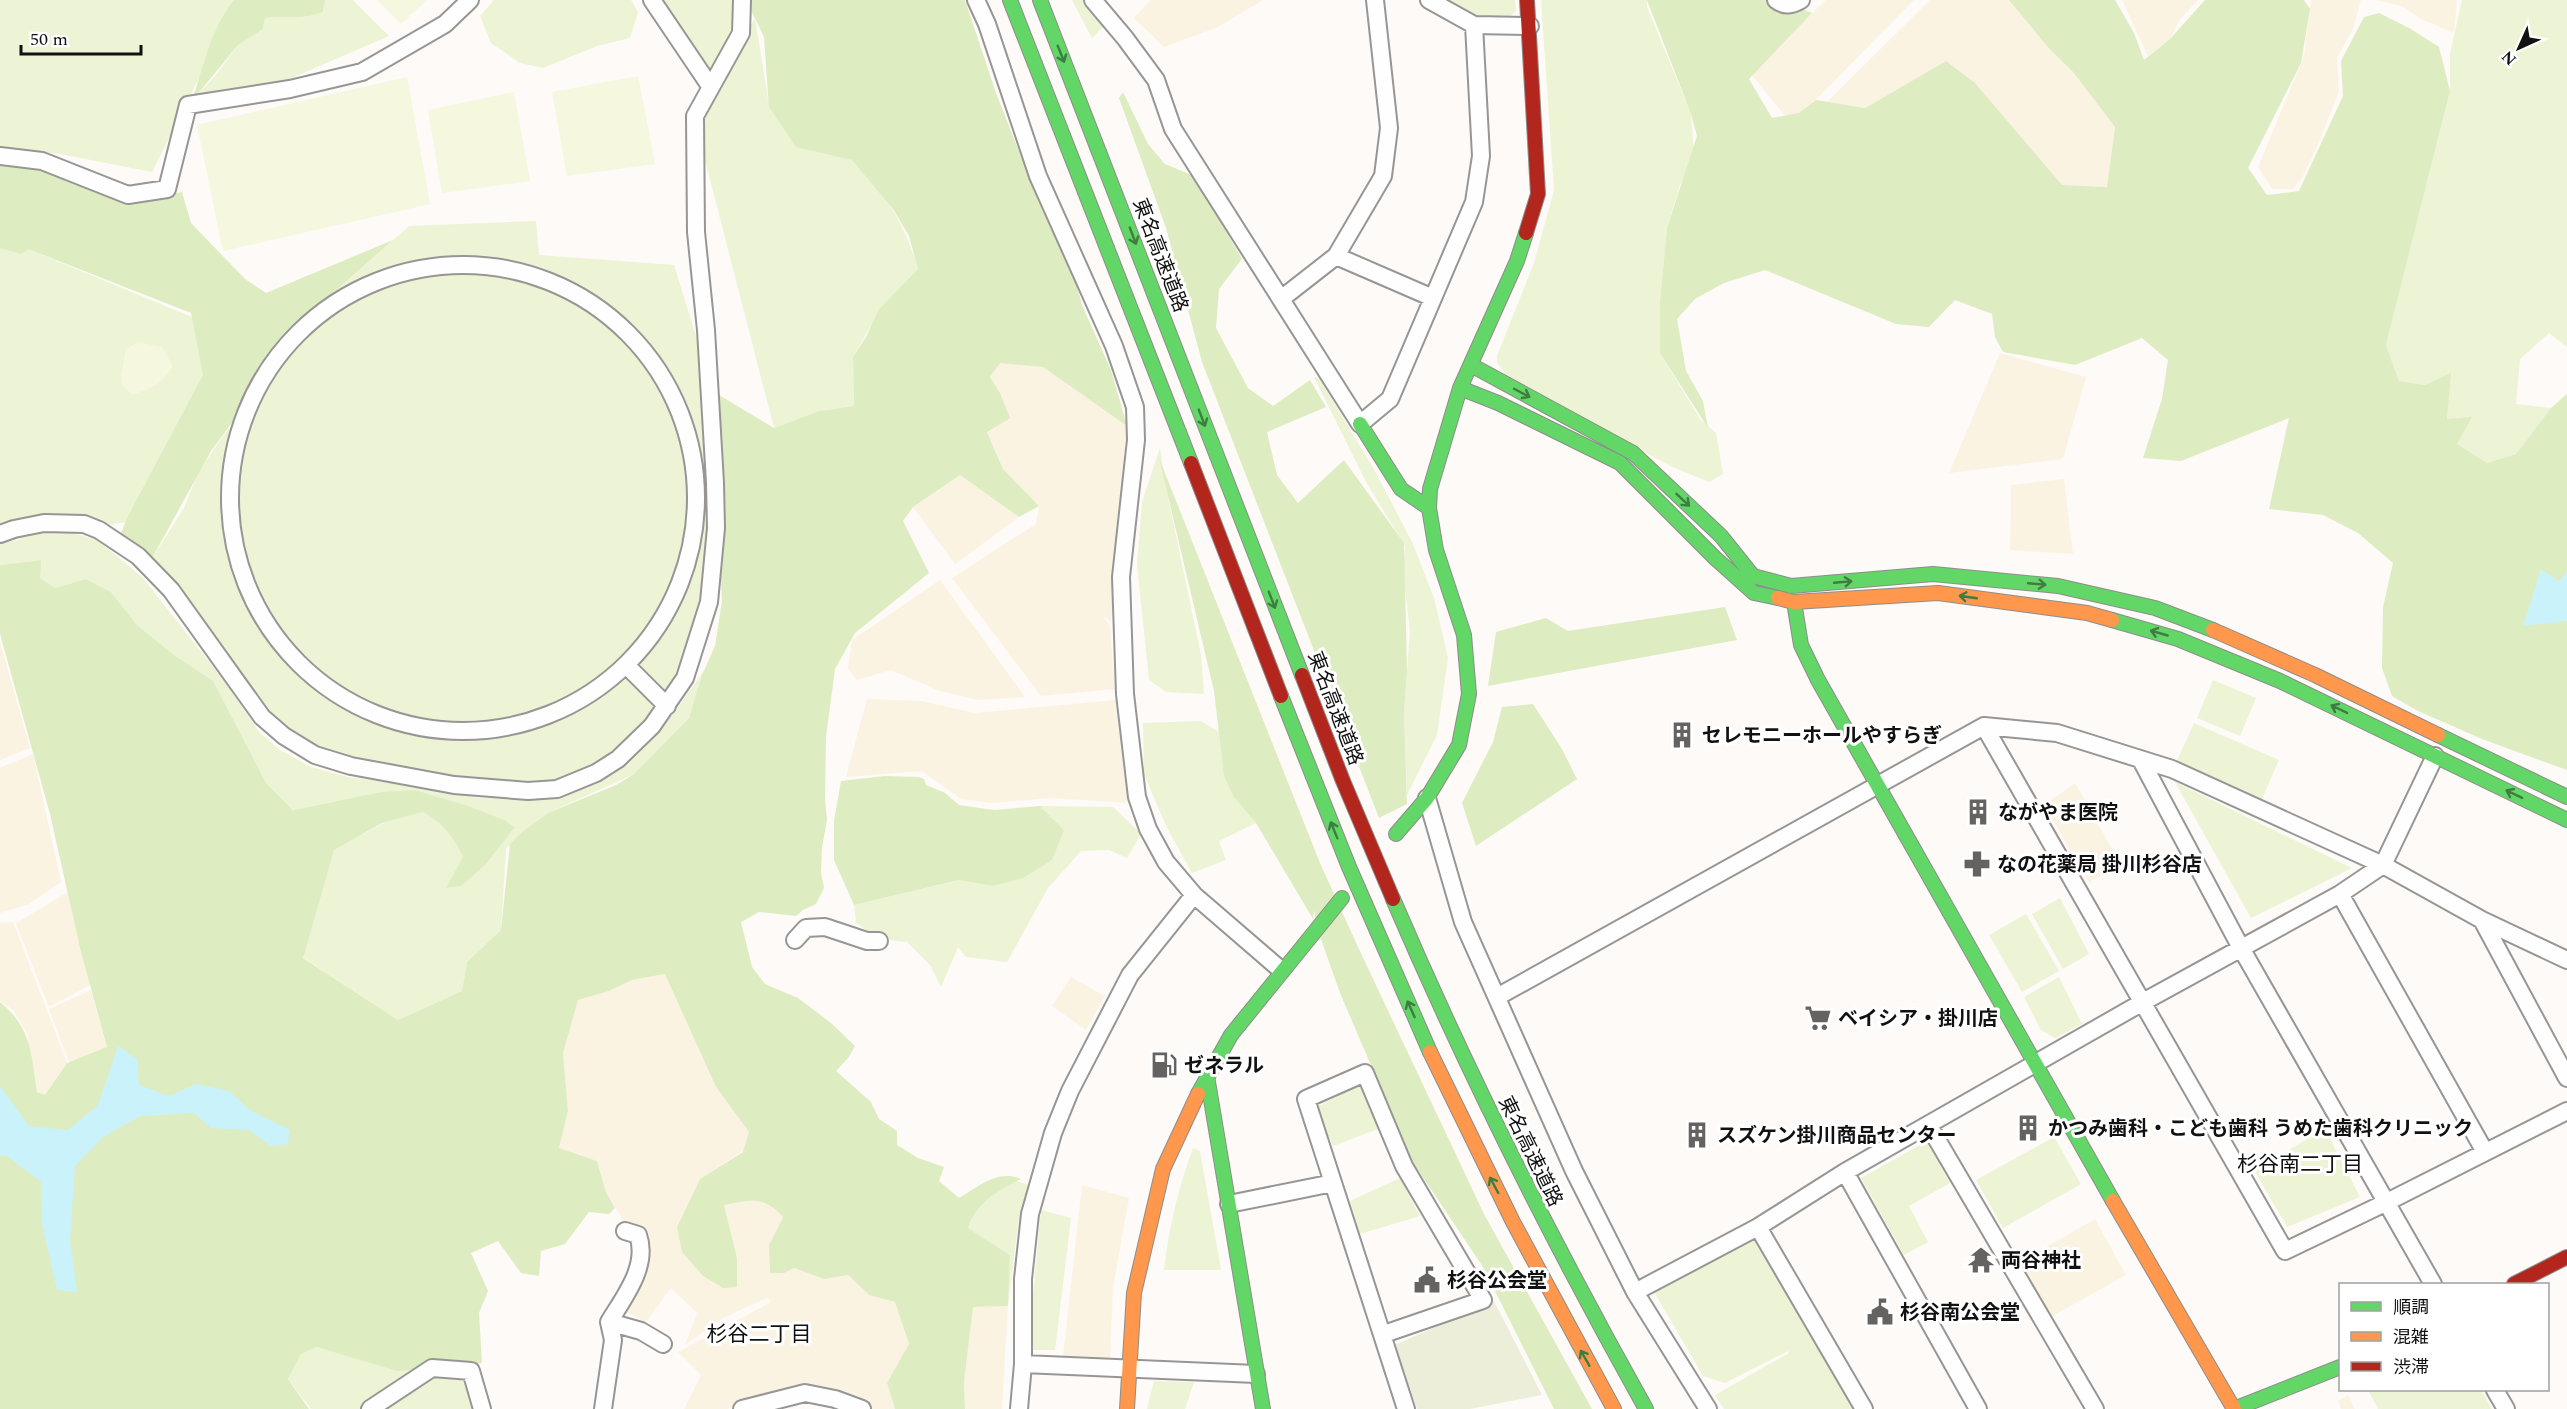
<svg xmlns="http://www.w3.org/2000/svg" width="2567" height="1409" font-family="Spectral,'Noto Sans JP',serif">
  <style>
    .farmland { fill: #fbf3e2 }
    .green { fill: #ecf4d5 }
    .forest { fill: #deecc2 }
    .cemetery { fill: #edeed9 }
    .pitch { fill: #f5f7df }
    .water { fill: #caf2fa }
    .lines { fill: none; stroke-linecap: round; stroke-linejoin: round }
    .street-casing { stroke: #979695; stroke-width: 20 }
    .fast-casing { stroke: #8e8d8b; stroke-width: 16 }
    .slow-casing { stroke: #8e8d8b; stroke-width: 16 }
    .jam-casing { stroke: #8e8d8b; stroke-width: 16 }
    .street { stroke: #fffefe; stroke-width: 16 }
    .fast { stroke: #63d668; stroke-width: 14 }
    .slow { stroke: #ff974d; stroke-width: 14 }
    .jam { stroke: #b3261e; stroke-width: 14 }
    .oneway { stroke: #3e7d41 }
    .labels { text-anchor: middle; stroke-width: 6; stroke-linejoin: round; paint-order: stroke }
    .street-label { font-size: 20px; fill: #111; stroke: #fff }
    .poi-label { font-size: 20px; font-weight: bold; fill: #111; stroke: #fff; text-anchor: start }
    .neighbourhood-label { font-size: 21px; fill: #111; stroke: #fff }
  </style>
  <rect width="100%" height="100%" fill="#fdfaf7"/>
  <path class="farmland" d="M1151 0H1263L1216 28 1164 47 1134 18Z
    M1826 0H1914L1792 124 1750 73Z
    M1930 0H2010L2035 32 2073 72 2115 127 2107 187 2061 185 1946 61 1865 108 1827 102Z
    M2122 0H2198L2180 19 2170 39 2148 56Z
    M2311 0H2361L2353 29 2337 58 2339 91 2320 140 2303 176 2293 189H2272L2258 167 2304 56Z
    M2376 0H2457L2454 33 2421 19 2402 6Z
    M2000 353 2086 377 2063 459 1949 473Z
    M1000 362 1043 367 1127 426 1111 622 1102 615 1110 626 1115 689 1041 696 952 578 1036 524 1039 506 1003 469 987 431 1000 393 990 377Z
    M960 475 1019 517 955 564 913 507Z
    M2064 479 2073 554 2010 550 2011 485Z
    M940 580 1025 697 978 700 940 691 891 670 857 680 848 669 852 640Z
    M0 642 30 748 0 760Z
    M867 699 921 701 975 713 1116 700 1130 803 1050 798 992 803 961 799 922 771 846 777Z
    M33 754 61 882 29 904 0 913V768Z
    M2075 783 2121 865 2089 882 2044 805Z
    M68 892 75 908 90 985 49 1007 16 923Z
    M13 922 67 1063 45 1096 37 1092 31 1066 28 1035 13 1010 0 1001V923Z
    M666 974 716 1087 749 1132 746 1149 700 1179 677 1227 737 1258 724 1205 752 1200 770 1203 783 1217 769 1245 794 1268 824 1279 846 1269 869 1295 895 1302 909 1345 887 1383 895 1409H858L814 1395 807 1382 727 1409H684L701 1375 678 1352 771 1302 767 1298 723 1318 685 1345 697 1313 671 1288 646 1322 622 1310 642 1281 647 1244 623 1220 606 1192 597 1161 559 1149 568 1111 563 1053 578 999 609 991 632 980Z
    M1071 977 1105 996 1086 1030 1052 1006Z
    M91 990 107 1048 69 1062 49 1009Z
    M1082 1185 1129 1198 1113 1288 1110 1359 1063 1356Z
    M2095 1219 2126 1275 2049 1318 2018 1263Z
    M1008 1306 1002 1409H965L964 1382 973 1307Z
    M2348 1395 2355 1409H2341L2338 1401Z"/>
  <path class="green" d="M0 0H238L152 172 60 154 0 147Z
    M325 0H353L389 36 278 84 188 105 216 75 238 45 263 29 265 18C285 16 304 20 323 12Z
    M494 0H631L638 12 630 38 597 46 543 68 520 63 491 43 480 16Z
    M655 0H740L743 22 710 86Z
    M1072 0H1086L1106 24 1092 38Z
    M1438 0H1515L1516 11 1507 19 1475 22Z
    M1541 0H1647V7L1691 114 1694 156 1680 185 1667 228 1660 301V353L1700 419 1716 433 1723 474 1709 482 1675 468 1597 428 1506 376 1497 362V356L1534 263 1554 190Z
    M2462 0H2567V347L2549 333 2520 359 2516 404 2551 408 2516 454 2487 463 2456 444 2447 419 2450 374 2425 385 2399 381 2386 345 2450 91V54Z
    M755 18 768 99C796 119 825 137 851 159 883 187 907 229 918 269L882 306 853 357 854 406 819 411 774 428 695 121Z
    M536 221 539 255 674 265 703 358 716 528 690 664 608 765 546 789 430 780 294 742 264 713 147 566 184 508 198 473 218 443 254 396 271 352 300 322 409 226Z
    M0 245 28 249 192 317 204 378 126 522 67 532 96 539 142 577 225 682 259 732 280 750 311 767 348 777 439 788 478 798 564 797 601 779 635 755 675 712 705 669 689 718 634 774 548 813 523 831 506 849 501 930 467 962 462 991 398 1020 301 956 334 849 386 822 426 811 452 835 463 857 447 888 461 886 515 826 471 807 337 801 293 810 266 783 212 681 174 655 137 625 111 592 86 579 55 588 39 578 40 560 0 565V544L30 537 0 542Z
    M1314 377 1319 378 1375 471 1413 544 1434 598 1448 658 1437 735 1407 795 1404 713 1410 630 1403 572 1405 546 1366 482Z
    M1160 448 1165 483 1201 655 1204 694 1166 692 1149 680 1137 564 1142 502Z
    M2213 680 2256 698 2240 736 2197 718Z
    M1201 721 1219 732 1223 767 1256 823 1219 841 1226 860 1192 873 1166 826 1144 774 1143 723Z
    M2194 723 2279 760 2261 801 2176 763Z
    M2175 782 2352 868 2251 918Z
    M1040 806 1113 807 1141 834 1127 858 1109 850 1081 851 1048 888 1007 962 966 957 958 947 941 987 930 965 907 942 880 939 856 923 854 905 960 880 993 886 1064 830Z
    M2060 898 2089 954 2063 969 2032 914Z
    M2026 914 2059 971 2022 992 1989 935Z
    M2059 977 2082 1024 2055 1038 2041 1030 2024 997Z
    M1359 1085 1378 1129 1333 1146 1315 1108Z
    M2325 1129 2360 1197 2287 1227 2254 1170Z
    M2054 1137 2081 1184 2003 1228 1976 1180Z
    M1927 1141 1950 1183 1909 1206 1928 1242 1904 1255 1861 1178Z
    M1193 1148 1200 1151 1221 1270H1164C1169 1227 1178 1189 1193 1148Z
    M1400 1178 1420 1216 1360 1234 1350 1201Z
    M1016 1181 1029 1185 1018 1224 1008 1306 1010 1255 968 1228C975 1206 996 1190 1016 1181Z
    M1041 1210 1071 1218 1055 1350H1028Z
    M1761 1232 1856 1409H1724L1715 1395 1789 1353 1788 1351 1725 1383 1703 1376 1653 1290Z
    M317 1347 425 1368 375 1409H311L288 1379 301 1354Z
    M432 1374 468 1375 479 1409H387Z
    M1154 1381 1194 1382 1185 1409H1147Z
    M2368 1390H2481L2492 1409H2378Z"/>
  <path class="forest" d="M234 0H325L323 12C304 20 285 16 265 18L263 29 238 45 192 101C203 68 211 28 234 0Z
    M746 0H965L996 93 1033 187 1063 233 1082 305 1111 370 1127 426 1043 367 1000 363 990 377 1000 393 1010 418 987 432 1003 469 1039 506 1019 517 960 475 913 507 903 521 929 573 855 633 835 669 826 737 825 799 827 820 822 848 821 872 824 888 816 904 803 910 796 916 759 912 741 922 752 967 765 984 798 998 831 1023 855 1046 849 1057 836 1071 871 1102 879 1119 897 1131V1145L918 1158 944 1167 939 1181 959 1198C978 1187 998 1169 1021 1179 999 1189 976 1203 968 1228L1010 1255 1008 1306 973 1307 964 1382 965 1409H895L887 1383 909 1344 895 1302 869 1295 848 1275 824 1279 794 1268 784 1273H770L769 1245 783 1217C763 1195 751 1200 724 1205L737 1258V1287L723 1288 703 1276 682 1252 677 1227 700 1179 743 1152 749 1132 716 1087 665 974 632 980 609 991 578 1000 563 1053 568 1111 559 1148 597 1161 606 1192 615 1208 609 1214 589 1212 565 1244 541 1251 539 1276 521 1273 498 1241 471 1253 488 1291 479 1313 482 1363 397 1371 317 1347 301 1354 288 1379 309 1409H0V1002C32 1028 31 1054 37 1092L45 1095 67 1063 107 1047 81 952 50 814 0 634V565L41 560 40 578 55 588 86 579 111 592 137 625 174 655 213 681 266 783 293 810 382 792 415 790 471 807 504 820 515 827 485 865 461 886 446 888 463 857C453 836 444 824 423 812L382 823 334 850 303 958 398 1020 462 991 467 962 501 930 510 844 523 831 548 813 616 785 634 774 689 718 702 675 715 646 722 601 720 563 725 510 718 430 719 395 774 428 819 411 854 406 853 357 866 337 879 309 918 269 909 236 893 209 852 160 796 147 769 107 764 37Z
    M1647 0H1780L1812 13 1749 79 1772 118 1799 113 1816 100 1865 108 1946 61 1975 83 2062 185 2107 187 2115 127 2073 72 2047 46 2009 0H2115L2134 33 2144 60 2170 39 2205 0H2304L2310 9 2301 63 2248 168 2267 195 2299 191 2343 96 2341 61 2364 17 2379 13 2411 29 2439 47 2450 91 2386 345 2399 381 2425 385 2451 373 2447 419 2472 417 2457 444 2487 463 2516 454 2551 408 2567 394V770L2482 739 2418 711 2392 696 2382 668 2383 607 2393 563 2358 533 2323 515 2269 509 2289 418 2181 461 2143 458 2162 399 2168 360 2142 338 2075 365 2003 352 1995 337 1992 314 1955 300 1929 327 1896 324 1765 270 1724 283 1695 299 1677 319 1686 371 1703 401 1708 428 1660 353V301L1667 228 1697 136 1691 114Z
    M1123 92 1148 144 1165 164 1194 176 1242 259 1219 289 1216 328 1248 388 1273 406 1310 380 1326 407 1267 432 1277 475 1298 503 1344 460 1404 543 1407 671 1404 713 1407 804 1379 818 1202 362 1166 228 1119 98Z
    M0 163 45 166 136 201 182 192 191 223 245 279 266 293 393 240 300 322 271 352 234 420 211 451 151 560 120 536 127 518 203 375 191 313 28 249 21 254 0 248Z
    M1159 458 1320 863 1358 947 1484 1214 1592 1409H1554L1483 1267 1412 1161 1340 993 1317 928 1314 910 1313 919 1256 823 1234 797 1224 776 1214 691Z
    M1725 607 1737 640 1488 686 1496 632 1546 618 1568 631Z
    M1533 704 1562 749 1577 779 1476 846 1462 803 1493 742 1502 707Z
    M885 776 919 777 924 779 926 785 945 793 959 805 994 810 1040 806 1064 830 1052 860 1023 878 993 886 959 880 854 905 834 860V821L841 781Z"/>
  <path class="cemetery" d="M1494 1301 1542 1395 1470 1409H1417L1395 1345Z"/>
  <path class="pitch" d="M377 0H427L401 24Z
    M638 76 655 164 567 176 552 92Z
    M407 77 430 204 223 251 197 125Z
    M514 92 530 181 442 193 428 110Z
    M138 342 162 347 173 366C160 385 153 388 132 395L122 386 121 375 126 349Z"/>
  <path class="water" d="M2541 569 2559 581 2567 571V621L2523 626Z
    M118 1046 137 1059 139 1085 169 1096 196 1084 229 1091 250 1110 290 1130 288 1144 271 1146 249 1130 211 1128 194 1113 140 1116 103 1137 75 1166 70 1240 77 1292 57 1290 42 1224 41 1182 7 1156 0 1155V1086L29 1126 68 1130 98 1105Z"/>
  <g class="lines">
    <g class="street-casing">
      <path id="street" d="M652 0 710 86
        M976 0 987 24 1038 176 1114 346 1135 407 1136 440 1121 577 1125 694 1137 797 1148 829 1166 862 1194 895 1281 970
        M1093 0 1125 38 1156 80 1173 129 1360 424 1390 399 1474 202 1481 156 1474 25 1429 0
        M1776 0C1785 7 1792 5 1801 0
        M1474 25 1530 26
        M0 156 42 161 128 195 167 189 188 105 290 89 362 72 445 24 470 0
        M1336 256 1433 298
        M230 498a233 233 0 1 1 466 0a233 233 0 1 1-466 0Z
        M1281 299 1336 256 1383 176 1389 128 1375 0
        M0 534 14 529 44 523 84 524 99 530 138 556 171 590 262 717 284 736 315 755 351 766 454 785 528 791 557 789 596 773 618 759 652 726 685 678 709 602 716 528 715 483 706 330 696 232 695 116 741 33 742 0
        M632 671 667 706
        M1984 726 2285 1251 2385 1203 2567 1111
        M2141 760 2241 948 2433 1284
        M1427 798 1463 922 1574 1171 1635 1292 1708 1409
        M2340 894 2485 1152
        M2482 920 2567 1078
        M795 940 806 928 825 927 867 941H879
        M1497 997 1984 726 2057 733 2172 769 2383 865 2482 920 2567 960
        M1929 1126 2095 1409
        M1845 1172 1978 1409
        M1229 1204 1333 1183
        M1758 1227 1864 1409
        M625 1231 638 1235C649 1266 624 1297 609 1322L641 1331 663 1344
        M1635 1292 1758 1227 1845 1172 2143 1002 2340 894 2383 865 2435 756
        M1384 1334 1483 1300 1404 1166 1365 1073 1306 1099 1406 1409
        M1023 1364 1256 1374
        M2495 1390 2506 1409
        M370 1409 432 1368 471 1371 482 1409
        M603 1409 613 1340 609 1322
        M742 1409 805 1393 835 1399 862 1409
        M1019 1409 1023 1364V1279L1030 1214 1053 1133 1070 1091 1130 975 1194 895"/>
    </g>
    <g class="fast-casing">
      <path id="fast" d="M1010 0 1191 463
        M1040 0 1302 675
        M1471 365 1633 453 1721 536 1753 576 1791 586 1933 574 2058 586 2155 608 2213 630
        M1460 388 1498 403 1620 463 1715 558 1754 593 1778 598
        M1360 424 1401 489 1429 508
        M1794 602 1801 645 1818 680 2113 1201
        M2112 620 2178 639 2280 681 2567 820
        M1281 696 1349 867 1430 1052
        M2438 735 2567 797
        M1396 834 1427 798 1459 745 1469 694 1464 635 1436 550 1429 508 1430 489 1460 388 1517 261 1526 233
        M1393 899C1468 1074 1553 1243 1646 1409
        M1207 1076 1263 1409
        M1198 1094 1231 1035 1342 898
        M2234 1409 2340 1367"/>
    </g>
    <g class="slow-casing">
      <path id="slow" d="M1778 598 1794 602 1938 593 2087 613 2112 620
        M2213 630 2315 675 2438 735
        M1430 1052 1513 1222 1614 1409
        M2113 1201 2234 1409
        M1127 1409 1134 1293 1163 1169 1198 1094"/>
    </g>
    <g class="jam-casing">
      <path id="jam" d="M1526 233 1538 194 1527 0
        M1191 463 1281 696
        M1302 675 1343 781 1393 899
        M2514 1284 2567 1257"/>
    </g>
    <use href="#street" class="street"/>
    <use href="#fast" class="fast"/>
    <use href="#slow" class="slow"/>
    <use href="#jam" class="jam"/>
  </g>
  <defs><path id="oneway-shaft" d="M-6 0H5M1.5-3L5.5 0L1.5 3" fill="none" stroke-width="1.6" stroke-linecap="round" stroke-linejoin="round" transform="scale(1.5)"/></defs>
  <g class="oneway">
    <use href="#oneway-shaft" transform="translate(1061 54) rotate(68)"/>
    <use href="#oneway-shaft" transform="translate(1133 236) rotate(69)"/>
    <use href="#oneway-shaft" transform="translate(1522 393) rotate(28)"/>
    <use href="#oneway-shaft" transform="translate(1202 418) rotate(69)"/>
    <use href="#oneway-shaft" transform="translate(1683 500) rotate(43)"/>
    <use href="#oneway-shaft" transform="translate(1843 582) rotate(-5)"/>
    <use href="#oneway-shaft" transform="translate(2037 584) rotate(5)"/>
    <use href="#oneway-shaft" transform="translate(1968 597) rotate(-172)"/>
    <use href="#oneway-shaft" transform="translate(1272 600) rotate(69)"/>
    <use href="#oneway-shaft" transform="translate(2159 633) rotate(-164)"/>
    <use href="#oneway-shaft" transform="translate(2339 709) rotate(-154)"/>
    <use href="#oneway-shaft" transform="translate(2514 794) rotate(-154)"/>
    <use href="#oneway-shaft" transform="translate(1334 830) rotate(-112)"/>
    <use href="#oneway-shaft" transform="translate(1411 1009) rotate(-114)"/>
    <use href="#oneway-shaft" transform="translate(1494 1185) rotate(-118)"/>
    <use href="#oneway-shaft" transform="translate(1585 1358) rotate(-120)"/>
  </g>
  <defs>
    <g id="building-bare" transform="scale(2.07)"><path d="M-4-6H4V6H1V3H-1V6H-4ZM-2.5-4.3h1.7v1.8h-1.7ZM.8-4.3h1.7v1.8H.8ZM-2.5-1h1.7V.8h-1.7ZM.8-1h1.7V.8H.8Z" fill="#646362" stroke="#fff" stroke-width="2.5" paint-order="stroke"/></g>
    <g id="pharmacy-bare" transform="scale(2.07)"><path d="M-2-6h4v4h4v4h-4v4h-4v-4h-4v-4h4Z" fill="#646362" stroke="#fff" stroke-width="2.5" paint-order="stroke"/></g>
    <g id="supermarket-bare" transform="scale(2.07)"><path d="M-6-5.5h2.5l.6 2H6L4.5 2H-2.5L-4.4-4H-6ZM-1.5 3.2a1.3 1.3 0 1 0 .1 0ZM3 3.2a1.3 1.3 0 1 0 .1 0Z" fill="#646362" stroke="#fff" stroke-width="2.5" paint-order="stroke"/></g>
    <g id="fuel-bare" transform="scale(2.07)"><path d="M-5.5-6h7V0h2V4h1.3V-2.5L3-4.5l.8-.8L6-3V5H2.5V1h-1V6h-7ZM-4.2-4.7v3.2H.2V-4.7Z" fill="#646362" stroke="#fff" stroke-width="2.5" paint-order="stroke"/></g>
    <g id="temple-bare" transform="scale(2.07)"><path d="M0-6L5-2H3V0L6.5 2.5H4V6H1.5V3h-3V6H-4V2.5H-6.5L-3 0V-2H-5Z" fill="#646362" stroke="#fff" stroke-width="2.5" paint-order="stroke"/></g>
    <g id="civic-bare" transform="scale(2.07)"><path d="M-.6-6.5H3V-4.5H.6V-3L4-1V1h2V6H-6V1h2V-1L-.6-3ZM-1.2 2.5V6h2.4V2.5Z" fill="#646362" stroke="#fff" stroke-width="2.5" paint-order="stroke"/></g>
  </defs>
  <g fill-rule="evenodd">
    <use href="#building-bare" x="1682" y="735"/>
    <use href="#building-bare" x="1978" y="812"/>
    <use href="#pharmacy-bare" x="1977" y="864"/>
    <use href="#supermarket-bare" x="1818" y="1018"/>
    <use href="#fuel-bare" x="1164" y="1065"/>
    <use href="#building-bare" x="2028" y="1128"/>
    <use href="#building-bare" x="1697" y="1135"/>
    <use href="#temple-bare" x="1981" y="1260"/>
    <use href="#civic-bare" x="1427" y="1280"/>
    <use href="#civic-bare" x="1880" y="1312"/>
  </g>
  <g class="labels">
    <g class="street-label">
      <text transform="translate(1161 255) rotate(69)" y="7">東名高速道路</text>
      <text transform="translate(1336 708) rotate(69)" y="7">東名高速道路</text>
      <text transform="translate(1531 1151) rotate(64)" y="7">東名高速道路</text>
    </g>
    <g class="poi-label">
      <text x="1702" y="742">セレモニーホールやすらぎ</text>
      <text x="1998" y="819">ながやま医院</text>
      <text x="1997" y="871">なの花薬局 掛川杉谷店</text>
      <text x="1838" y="1025">ベイシア・掛川店</text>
      <text x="1184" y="1072">ゼネラル</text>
      <text x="2048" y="1135">かつみ歯科・こども歯科 うめた歯科クリニック</text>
      <text x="1717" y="1142">スズケン掛川商品センター</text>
      <text x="2001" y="1267">両谷神社</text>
      <text x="1447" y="1287">杉谷公会堂</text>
      <text x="1900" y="1319">杉谷南公会堂</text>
    </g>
    <g class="neighbourhood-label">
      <text x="2300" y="1171">杉谷南二丁目</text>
      <text x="759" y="1341">杉谷二丁目</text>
    </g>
  </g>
  <rect x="2339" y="1283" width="210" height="108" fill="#ffffff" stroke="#a0a0a0" stroke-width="1.5"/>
  <rect x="2351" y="1302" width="30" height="9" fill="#63d668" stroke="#a0a0a0" stroke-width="1.5"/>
  <text x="2393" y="1313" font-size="18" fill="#111111">順調</text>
  <rect x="2351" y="1332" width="30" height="9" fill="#ff974d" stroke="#a0a0a0" stroke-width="1.5"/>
  <text x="2393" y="1343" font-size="18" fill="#111111">混雑</text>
  <rect x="2351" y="1362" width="30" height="9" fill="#b3261e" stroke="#a0a0a0" stroke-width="1.5"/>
  <text x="2393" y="1373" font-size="18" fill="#111111">渋滞</text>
  <g transform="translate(2519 48) rotate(225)" stroke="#ffffff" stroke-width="4.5" paint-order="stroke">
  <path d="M0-4.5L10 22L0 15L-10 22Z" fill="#111111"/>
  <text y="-9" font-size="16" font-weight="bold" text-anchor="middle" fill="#111111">N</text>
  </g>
  <path d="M21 45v9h120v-9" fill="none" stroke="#111111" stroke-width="3"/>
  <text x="30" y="45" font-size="18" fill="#111111" stroke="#ffffff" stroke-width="4.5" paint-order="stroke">50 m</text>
</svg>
